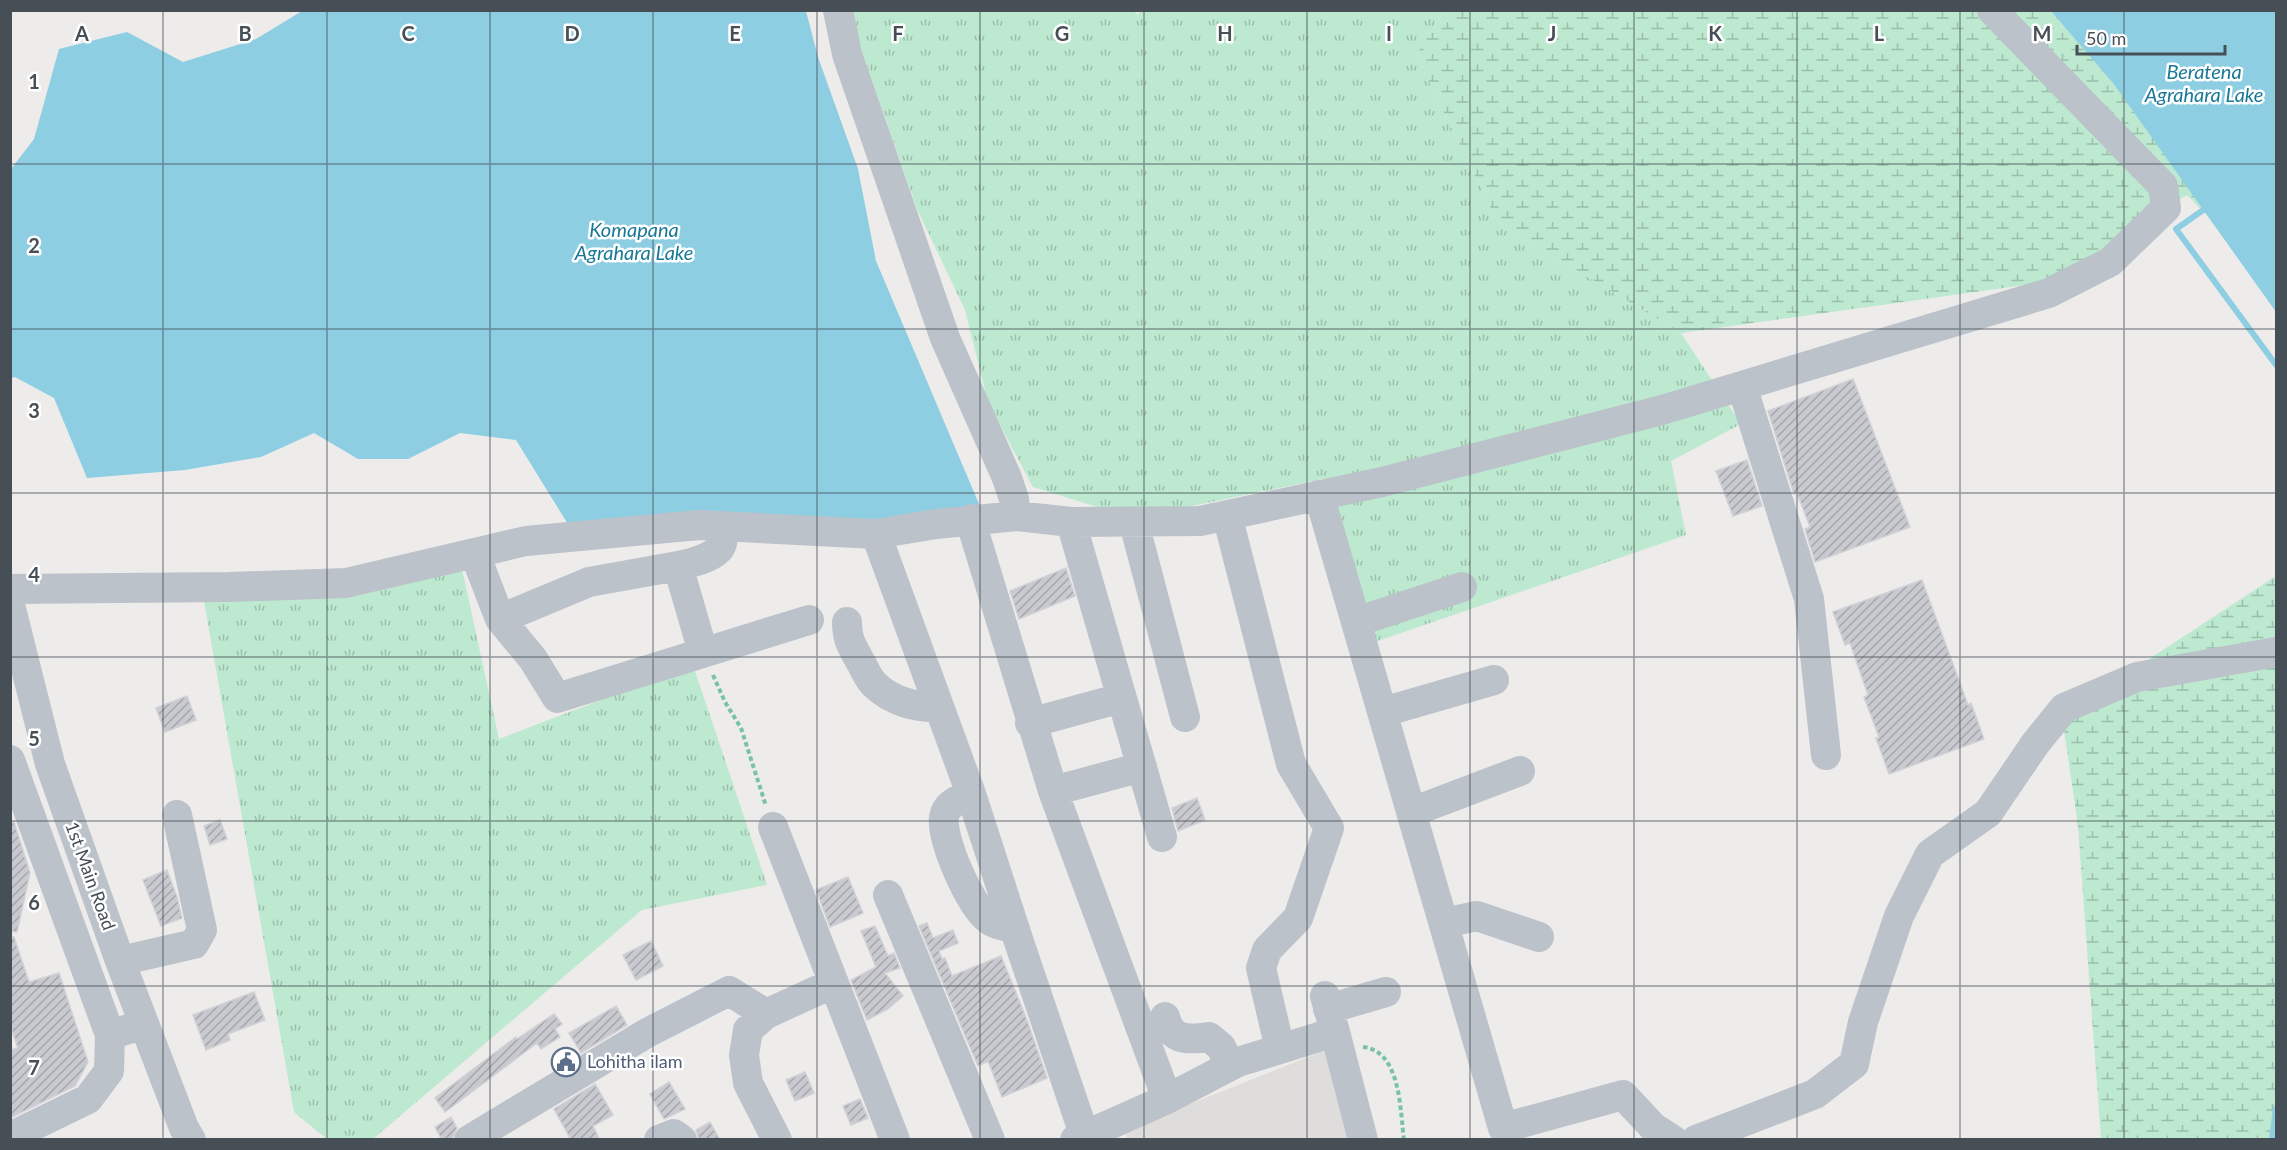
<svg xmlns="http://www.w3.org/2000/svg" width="2287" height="1150" font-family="Lato,sans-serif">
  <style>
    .education { fill: #dfdcdc }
    .grass { fill: url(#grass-tufts) }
    .wetland { fill: url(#wetland-marsh) }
    .water { fill: #8dcee2 }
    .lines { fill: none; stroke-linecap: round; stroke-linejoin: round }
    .stream { stroke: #8dcee2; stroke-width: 6 }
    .building { fill: url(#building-hatch); stroke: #d0d1d6; stroke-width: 1.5 }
    .path { stroke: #78c3a0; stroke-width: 4; stroke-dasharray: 4.5 3; stroke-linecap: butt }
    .minor { stroke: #bbc2c9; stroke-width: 30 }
    .grid { fill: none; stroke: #464e56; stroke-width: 1.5; stroke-opacity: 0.55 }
    .labels { text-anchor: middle; stroke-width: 5; stroke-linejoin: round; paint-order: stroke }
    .street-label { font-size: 18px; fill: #464e56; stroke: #fff }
    .service-label { font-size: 18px; fill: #4e5e75; stroke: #fff; text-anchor: start }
    .water-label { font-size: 20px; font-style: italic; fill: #197896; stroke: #fff }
    .grid-label { font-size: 20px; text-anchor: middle; font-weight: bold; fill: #464e56; stroke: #fff; stroke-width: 5; stroke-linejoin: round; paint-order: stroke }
  </style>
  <defs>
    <pattern id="grass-tufts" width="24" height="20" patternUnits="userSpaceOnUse" patternTransform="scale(1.5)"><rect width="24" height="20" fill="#bce9cf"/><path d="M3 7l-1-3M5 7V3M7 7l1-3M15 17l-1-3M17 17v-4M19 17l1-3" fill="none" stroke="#9bbfab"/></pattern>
    <pattern id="wetland-marsh" width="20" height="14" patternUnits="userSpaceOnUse" patternTransform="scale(1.5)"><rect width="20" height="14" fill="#bce9cf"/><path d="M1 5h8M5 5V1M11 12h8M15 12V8" fill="none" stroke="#9bbfab"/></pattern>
    <pattern id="building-hatch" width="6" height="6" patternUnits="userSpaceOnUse" patternTransform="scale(1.5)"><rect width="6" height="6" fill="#c9cad0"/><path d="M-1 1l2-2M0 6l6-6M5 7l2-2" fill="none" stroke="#a5a6ac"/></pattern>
  </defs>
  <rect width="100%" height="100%" fill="#eeebeb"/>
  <path class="education" d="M1326 1050 1354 1139 1128 1140 1124 1130Z"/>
  <path class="grass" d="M1133 10 1137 15 1142 10 1444 11 1416 55 1498 223 1681 333 1741 424 1671 461 1686 535 1369 644 1323 479 1133 518 1033 487 988 402 965 310 917 209 848 11Z
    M462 569 499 739 693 665 767 885 642 910 373 1139H327L294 1112 202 590 357 596Z"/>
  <path class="wetland" d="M1444 11H2276V286L2187 195 2053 281 1681 333 1498 223 1416 55Z
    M2276 576V1139H2101L2078 826 2062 716Z"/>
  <path class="water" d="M302 11H806L818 57 858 169 876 261 990 530 701 540 579 542 516 440 460 433 408 459H358L314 433 261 457 185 470 87 478 54 398 15 377 11 378V169L34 139 59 49 127 32 183 62 256 39Z
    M2051 11H2276V312L2113 83Z"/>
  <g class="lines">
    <path class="stream" d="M2209 206 2176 229 2276 365
      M2272 1140 2276 1108"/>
  </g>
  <path class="building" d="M1853 379 1910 527 1815 562 1805 529 1810 527 1797 493 1794 494 1768 411Z
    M1747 460 1762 506 1733 516 1716 471Z
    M1066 568 1075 596 1019 619 1010 591Z
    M1922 580 1968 705 1971 703 1984 739 1889 774 1876 738 1879 737 1864 697 1868 695 1850 643 1845 645 1833 612Z
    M187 696 196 720 165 732 156 708Z
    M1197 798 1205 820 1178 831 1172 808Z
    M220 820 227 839 210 845 204 826Z
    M14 822 30 873 17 932 10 931V823Z
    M167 870 177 897 182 918 161 926 143 880Z
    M848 877 863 913 830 927 816 890Z
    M927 923 933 938 953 930 958 943 939 951 942 959 945 958 952 976 1001 956 1027 1020 1047 1078 1002 1097 988 1061 978 1066 919 926Z
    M875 926 888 956 894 953 900 968 885 973 903 996 888 1009 867 1020 851 980 876 967 861 931Z
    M10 937H14L29 982 59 973 88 1062 75 1086 10 1118V1050L18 1048 10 1025Z
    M651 941 663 966 636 980 623 955Z
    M254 992 265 1020 228 1034 230 1040 206 1050 193 1015Z
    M616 1006 627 1025 581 1053 569 1033Z
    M554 1014 562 1024 555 1029 560 1037 541 1049 537 1043 445 1112 435 1098 516 1037 517 1039Z
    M805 1072 814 1093 795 1101 786 1080Z
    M669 1082 685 1109 664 1119 650 1094Z
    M595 1084 613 1115 593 1126 600 1140H571L554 1109Z
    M860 1099 868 1118 851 1125 843 1106Z
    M451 1117 457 1128 452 1139 442 1140 435 1127Z
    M710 1122 720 1140H699L696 1130Z"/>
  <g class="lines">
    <path class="path" d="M713 675 725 702 741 728 766 806
      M1363 1047C1401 1051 1400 1110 1404 1140"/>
    <path class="minor" d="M838 10 847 54 945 338 1007 478 1014 499 1016 516
      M1742 386 1809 599 1826 755
      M1319 495 1503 1128 1623 1095 1653 1127 1673 1140
      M1227 515 1291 764 1329 828 1298 918 1267 950 1261 968 1280 1049
      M970 519 1053 791 1167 1099
      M1071 522 1200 521 1382 482 1662 410 2049 293 2110 262 2166 208 2163 186 1992 10
      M1134 523 1185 717
      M475 554 500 619 533 659 557 698 809 620
      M678 566C689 564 716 557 721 546 724 540 722 532 721 526
      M10 589 229 587 346 583 526 541 699 525 876 534
      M10 605 50 764 120 961 184 1128 191 1140
      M500 619 589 582 678 566 703 652
      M847 622C847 640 852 646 860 661 865 669 868 679 875 685 891 701 917 708 939 707
      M1356 622 1462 587
      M1383 712 1494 680
      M1030 723 1121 698
      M10 760 110 1035 144 1024
      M1053 791 1142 767
      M971 794C961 799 946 803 944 817 941 840 970 905 988 919 994 925 1006 926 1014 928
      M1412 812 1520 771
      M773 827 895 1140
      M888 895 990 1140
      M1444 923 1477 916 1539 937
      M120 961 194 944 202 930 177 815
      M1328 1009 1386 992
      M1165 1017C1171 1041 1188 1040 1209 1037L1221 1047 1230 1066
      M1335 1032 1363 1140
      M10 1137 88 1099 109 1071 110 1035
      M469 1140 647 1033 729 991 766 1014
      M659 1140 674 1134 682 1140
      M777 1140 748 1083 744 1055 748 1030 766 1014 834 983
      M1075 1140 1167 1099 1238 1062 1335 1032 1325 996
      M1086 1140 1019 942 971 794 876 534 936 524 1016 516 1071 522 1162 837
      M1696 1140 1815 1094 1854 1064 1863 1022 1899 916 1930 854 1988 813 2035 744 2064 708 2137 677 2276 652"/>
  </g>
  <path class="grid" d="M163 10V1140M327 10V1140M490 10V1140M653 10V1140M817 10V1140M980 10V1140M1144 10V1140M1307 10V1140M1470 10V1140M1634 10V1140M1797 10V1140M1960 10V1140M2124 10V1140M10 164H2276M10 329H2276M10 493H2276M10 657H2276M10 821H2276M10 986H2276"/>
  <defs>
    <g id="civic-ring" transform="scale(1.5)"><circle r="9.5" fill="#fff" stroke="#5c6f8a" stroke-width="1.5"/><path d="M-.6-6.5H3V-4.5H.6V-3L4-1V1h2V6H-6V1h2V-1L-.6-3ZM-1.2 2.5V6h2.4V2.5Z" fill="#5c6f8a"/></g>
  </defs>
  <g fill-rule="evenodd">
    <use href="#civic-ring" x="566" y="1062"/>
  </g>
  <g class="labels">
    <g class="street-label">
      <text transform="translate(90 876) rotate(70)" y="6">1st Main Road</text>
    </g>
    <g class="service-label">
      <text x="587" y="1068">Lohitha ilam</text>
    </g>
    <g class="water-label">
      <text x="2204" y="79">Beratena<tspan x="2204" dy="23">Agrahara Lake</tspan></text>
      <text x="634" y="237">Komapana<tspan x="634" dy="23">Agrahara Lake</tspan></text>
    </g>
  </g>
  <g class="grid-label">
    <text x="82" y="41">A</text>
    <text x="245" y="41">B</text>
    <text x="408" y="41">C</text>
    <text x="572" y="41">D</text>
    <text x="735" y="41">E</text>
    <text x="898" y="41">F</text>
    <text x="1062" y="41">G</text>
    <text x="1225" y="41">H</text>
    <text x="1389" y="41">I</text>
    <text x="1552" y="41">J</text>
    <text x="1715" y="41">K</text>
    <text x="1879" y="41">L</text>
    <text x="2042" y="41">M</text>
    <text x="34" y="89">1</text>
    <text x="34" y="253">2</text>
    <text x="34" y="418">3</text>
    <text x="34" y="582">4</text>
    <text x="34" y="746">5</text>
    <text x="34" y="910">6</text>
    <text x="34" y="1075">7</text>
  </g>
  <rect width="2287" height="1150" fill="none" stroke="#464e56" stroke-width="24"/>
  <path d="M2077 45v9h148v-9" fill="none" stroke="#464e56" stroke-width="3"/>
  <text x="2086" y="45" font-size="18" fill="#464e56" stroke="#ffffff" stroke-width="4.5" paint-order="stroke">50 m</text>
</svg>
